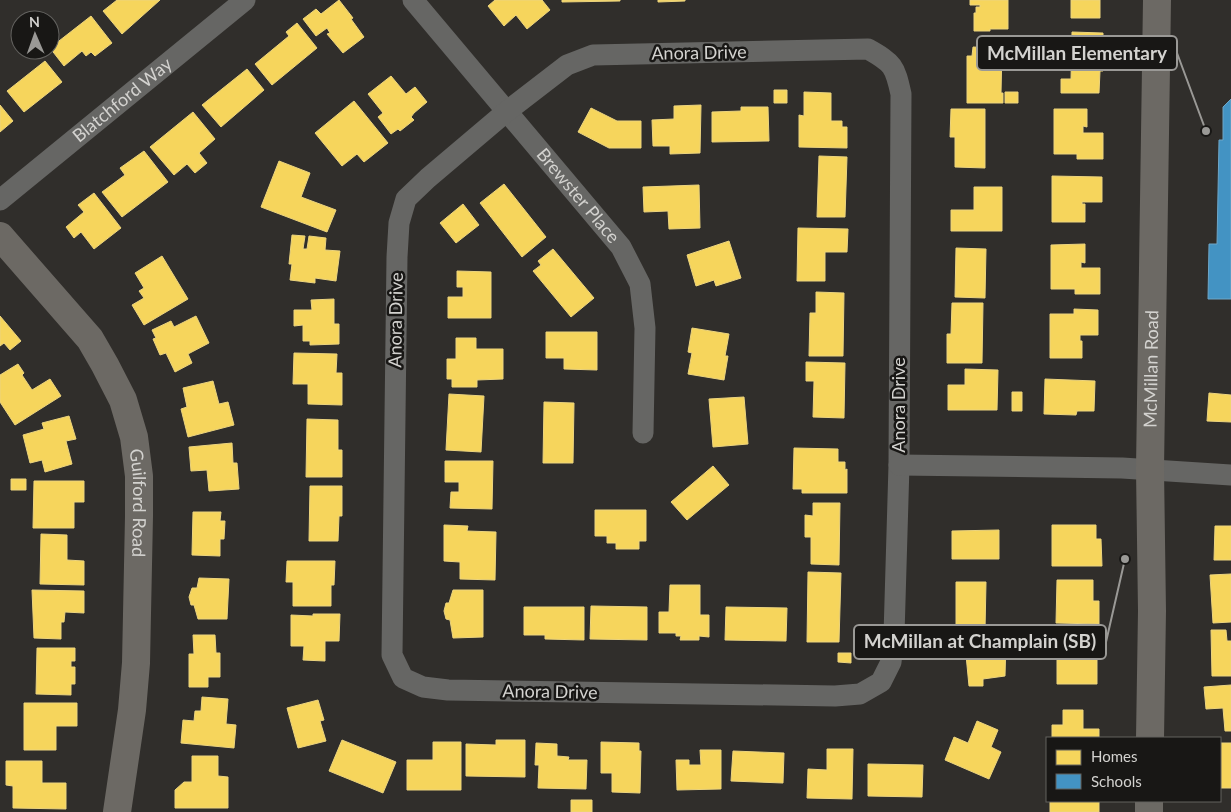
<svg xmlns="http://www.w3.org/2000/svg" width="1231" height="812" font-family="Lato,sans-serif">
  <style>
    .homes { fill: #f6d55c; stroke: #ecd47e }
    .schools { fill: #4393c3; stroke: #6ea6c7 }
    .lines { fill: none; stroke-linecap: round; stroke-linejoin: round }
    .street { stroke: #666664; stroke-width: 21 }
    .secondary { stroke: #6c6964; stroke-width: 28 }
    .labels { text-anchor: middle; stroke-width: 5; stroke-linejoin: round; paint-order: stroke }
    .street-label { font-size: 18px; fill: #d3d2cf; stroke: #181715 }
    .leader { fill: none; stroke: #9a9996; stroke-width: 2 }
    .callout-dot { fill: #9a9996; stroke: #181715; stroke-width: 2 }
    .callout { fill: #181715; stroke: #9a9996; stroke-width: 2 }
    .callout-label { font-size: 19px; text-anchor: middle; font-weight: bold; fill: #d3d2cf }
  </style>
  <rect width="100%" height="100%" fill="#302e2b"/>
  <path class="homes" d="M117 0H160L122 34 103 11Z
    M339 0 353 18 351 19 364 37 343 53 327 34 330 33 327 28 316 36 303 19 316 9 321 14Z
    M495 0H542L550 10 527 29 516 15 504 26 488 6Z
    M562 0H620V1L562 2Z
    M658 0H685V1L658 2Z
    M970 0H1008V29H990V31H974V13H976V7H980V5H970Z
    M1071 0H1100V18H1071Z
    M91 16 112 43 95 56 91 52 86 56 82 51 64 66 50 48Z
    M297 23 317 48 272 85 255 64 289 36 286 32Z
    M1072 32 1103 33V71H1100L1099 93H1061V79H1071Z
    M973 47 1002 48 1001 93H1003V103H967V56H972Z
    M45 61 62 82 24 112 7 91Z
    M247 69 264 90 221 127 202 105Z
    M391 76 406 94 415 87 427 102 414 113 411 117 414 120 400 131 398 129 391 134 378 117 383 113 368 94Z
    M774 90H787V103H774Z
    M804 92 831 93V121H842V127H847V148L799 147V115L804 116Z
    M1005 92H1018V103H1005Z
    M354 101 388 143 364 162 357 154 342 166 315 133Z
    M0 105 13 121 0 132Z
    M701 105 700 153 670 154V146H653L652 120 674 119V106Z
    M741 107H768L769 141 712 142V112L741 111Z
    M591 108 617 121H641V148H609L578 132Z
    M951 109H985V168L955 167V137H950Z
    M1054 109H1087V127L1083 126V133H1103V159H1077V154H1054Z
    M193 112 215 139 199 153 207 163 195 173 187 164 174 175 150 147Z
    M144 151 168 182 122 217 102 192 125 175 120 168Z
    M819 156 847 157 845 217H817Z
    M279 161 310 173 301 197 336 210 327 232 261 207Z
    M1052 176 1102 177V202H1082V204H1085V222H1052Z
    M504 184 546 237 522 257 480 203Z
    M699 185 700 228 669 229 668 211 644 212 643 187Z
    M974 187H1002V231H951V210H974Z
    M94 193 121 228 94 249 81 232 74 238 66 227 84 212 78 205Z
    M463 204 479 225 456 243 440 223Z
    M798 228 848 229 847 252H825V281H797Z
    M292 235 305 236 303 249H307L309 236 326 238 325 250 340 251 336 281 315 278V283L290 280 292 264H289Z
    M729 241 741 278 716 286 714 280 696 286 687 255Z
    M1085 244V263L1081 262V268H1100V294H1075V289H1051V245Z
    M956 248 986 249 985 298 955 297Z
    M553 249 594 298 571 317 533 271 541 265 538 261Z
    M162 256 188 299 144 325 132 305 144 298 139 291 144 288 135 273Z
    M457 271 491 272V318H448V297H463V287H457Z
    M816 292 844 293 843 356H809L810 313H816Z
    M334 299V324H339V344L310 345V341H303V325L294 326V310H312L311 300Z
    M952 303H983L982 363H947V334H951Z
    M1074 309 1098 310V335H1080V341H1082V358H1050V314H1074Z
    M0 316 21 341 10 350 4 343 0 346Z
    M196 316 209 343 188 354 192 363 175 372 166 353 160 355 153 339 156 338 152 330 171 321 174 327Z
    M692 328 729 334 725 356H728L724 380 688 374 692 353 688 352Z
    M546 332H597V370L564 369V358H546Z
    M456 338H476V349H503V379L477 380V387H452V379H447V359H456Z
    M294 353 337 354 336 373H342V405L308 404V384H293Z
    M806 362 845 363 844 418 813 417 814 381H806Z
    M18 364 24 373 22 375 32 390 50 379 61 396 15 425 0 402V375Z
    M965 369 998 370 997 410H948V385H965Z
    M1045 379 1095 381 1094 411H1077L1076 415 1044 414Z
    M213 381 219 404 228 402 234 425 188 437 181 409 187 407 183 388Z
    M1012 392H1022V411H1012Z
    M1209 393 1231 395V422L1207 421Z
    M449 394 484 396 481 452 446 450Z
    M744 397 748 444 713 447 709 399Z
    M544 402 574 403 573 463H543Z
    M69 416 76 439 66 441 72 464 45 472 42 460 30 463 23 435 44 429 42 423Z
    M307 419 338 420V450H342V477H306Z
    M232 443 233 463H237L239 489 209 491 207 470 191 471 189 447Z
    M794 448 838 449V462H845V470L847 469V493H802V489H793Z
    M445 461H493L492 509 450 508 451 492H459V482H445Z
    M713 466 729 485 687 520 671 502Z
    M11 479H26V490H11Z
    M34 481H84V502H74V528H33Z
    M310 486H342V516H339L338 541H309Z
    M813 503H840L839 565 811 564V537H805V515L813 516Z
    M595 510H646V541H639V549H616V543H607V536H595Z
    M193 512H221L220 521H225L224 539H220V556L192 555Z
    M444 525 468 526 467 531 496 532 495 580 460 579V562L444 561Z
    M1052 525H1096V539H1101L1102 566H1052Z
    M1215 526H1231V560H1214Z
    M999 530V559H952V531Z
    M41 534 67 535V560L84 561V585L40 584Z
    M287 561H335L334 585H331V606H293V582H286Z
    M808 572 841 573 839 642H807Z
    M1231 574V622L1213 623 1210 575Z
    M199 578 229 579 227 619H198L194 605H191L189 597 192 588H197Z
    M1057 580H1093V601H1099V624L1056 623Z
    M956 582H986L985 630H956Z
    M670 585H700V615H709V637L699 636V640H680L681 636H676V633H659V612H669Z
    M32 590 84 591V613L65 612 64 622H61V639L34 638Z
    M453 590H483V637L453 638 450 620 446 619 444 611 446 603H449Z
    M591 606 647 607V640L590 639Z
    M524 607H584V640L545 639V635H524Z
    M726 607 787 608 786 641 725 640Z
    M313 614H340L339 641H325V661L303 660 304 646H291V615L313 616Z
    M1211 630H1226L1227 641H1231V676H1212Z
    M193 635H215L216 653H220V677H208V687H189V654H194Z
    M968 638 1006 639 1005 676 983 679V686H969L966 655Z
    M1057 647H1097V684H1057Z
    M37 648H75V661H71V667H75V684H71V695L36 694Z
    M838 653H851V663L838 662Z
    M1231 685V731H1225L1223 708 1206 709 1204 687Z
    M202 697 228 699 226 724 236 725 234 748 181 743 183 720 194 721 195 711H201Z
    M318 700 324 720 320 721 326 741 298 748 287 708Z
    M24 703H77V726H56V750H24Z
    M1063 710H1083V729H1099V738H1052V725H1063Z
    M977 721 998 730 991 747 1001 752 989 779 945 760 954 737 968 743Z
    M342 740 396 762 383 793 329 771Z
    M496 740H525V777L466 776V744L496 745Z
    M433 742H461V790H407V760H433Z
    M601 742 639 743V751H641L640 793 612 792V773H601Z
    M536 743 557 744V756L569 757 568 760H587L586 789 538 788 539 765H535Z
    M1220 743H1231V788H1220Z
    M827 749H853L852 799 807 798 808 769 827 770Z
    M700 750H721V789L677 790 676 760H689V765H701Z
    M733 751 784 753 783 783 731 781Z
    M192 756H218V776L228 777V808H175V790L184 782H192Z
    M6 761H42V783H66V809L13 808V786L6 785Z
    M868 764 923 765 922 797 868 796Z
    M571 800H592V812H571Z
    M1050 801H1099V812H1050Z"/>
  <path class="schools" d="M1231 99V299H1208L1209 244H1217L1219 140H1223V107Z"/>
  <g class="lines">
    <g class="street">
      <path id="s1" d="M413 0 621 247 640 284 645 328 643 433"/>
      <path d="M868 49C893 63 895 66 901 94L899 465 894 635 891 662 881 682 860 694 835 696 448 690 423 687 403 678 392 655 397 257 399 223 406 199 428 178 506 112 567 65 593 55Z"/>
      <path id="s2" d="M0 200 245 0"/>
      <path d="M899 465 1122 468 1231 475"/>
    </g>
    <g class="secondary">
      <path id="s3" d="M0 236 90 339 105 365 123 400 134 437 139 476V516L136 663 132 710 117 812"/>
      <path id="s4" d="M1150 738 1152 611 1150 469 1157 0"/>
      <path d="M1149 812V801"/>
    </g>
  </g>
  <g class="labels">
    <g class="street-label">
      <text transform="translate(699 53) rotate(-1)" y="6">Anora Drive</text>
      <text dy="6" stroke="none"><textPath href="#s2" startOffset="158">Blatchford Way</textPath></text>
      <text dy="6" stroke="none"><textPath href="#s1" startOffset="256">Brewster Place</textPath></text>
      <text transform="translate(396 320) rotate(-89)" y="6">Anora Drive</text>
      <text dy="6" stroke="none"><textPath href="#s4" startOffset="369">McMillan Road</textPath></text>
      <text transform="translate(899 405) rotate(-90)" y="6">Anora Drive</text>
      <text dy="6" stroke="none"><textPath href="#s3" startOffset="311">Guilford Road</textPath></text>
      <text transform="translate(550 692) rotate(1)" y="6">Anora Drive</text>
    </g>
  </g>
  <path class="leader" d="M1206 131L1177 53M1125 559L1106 642"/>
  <g class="callout-dot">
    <circle cx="1206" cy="131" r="5"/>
    <circle cx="1125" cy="559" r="5"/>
  </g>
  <g class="callout">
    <rect x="977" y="36" width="200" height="34" rx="5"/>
    <rect x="854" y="625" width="252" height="34" rx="5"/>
  </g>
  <g class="callout-label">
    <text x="1077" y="60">McMillan Elementary</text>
    <text x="980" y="648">McMillan at Champlain (SB)</text>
  </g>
  <rect x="1046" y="737" width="175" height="65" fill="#181715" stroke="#63625f"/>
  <rect x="1056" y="750" width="25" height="15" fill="#f6d55c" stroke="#63625f"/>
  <text x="1091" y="762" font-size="15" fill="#d3d2cf">Homes</text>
  <rect x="1056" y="774" width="25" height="15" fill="#4393c3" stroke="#63625f"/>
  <text x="1091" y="787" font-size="15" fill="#d3d2cf">Schools</text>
  <g transform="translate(35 35) rotate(358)"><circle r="24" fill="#181715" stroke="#63625f"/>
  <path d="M0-4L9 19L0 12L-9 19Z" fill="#9a9996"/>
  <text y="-8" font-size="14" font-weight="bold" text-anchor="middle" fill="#d3d2cf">N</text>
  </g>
</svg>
